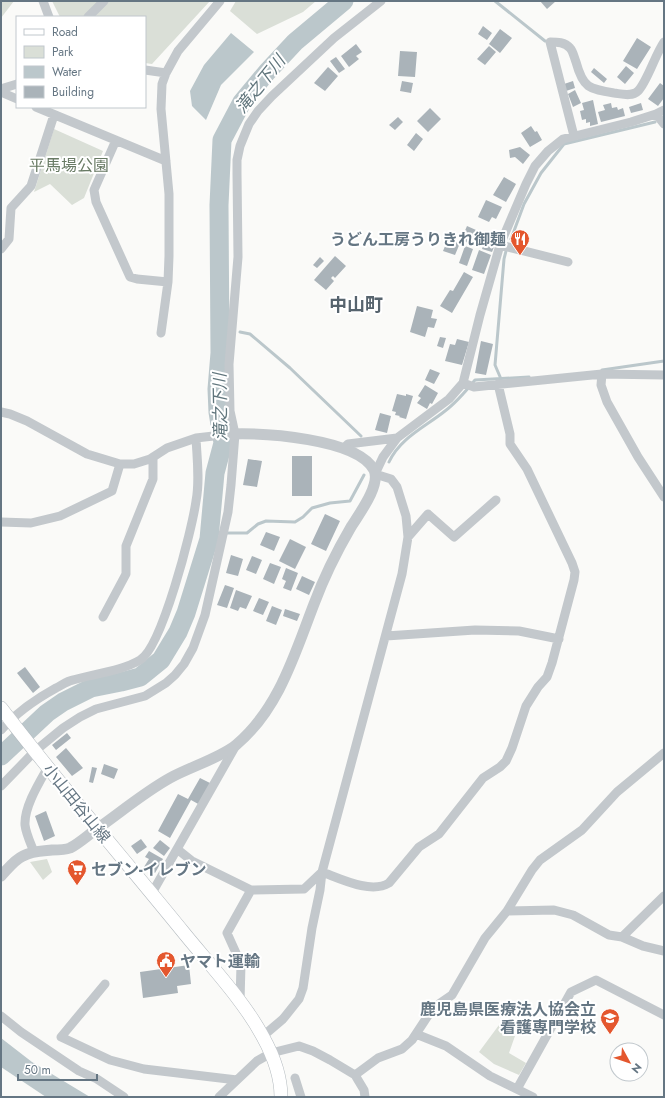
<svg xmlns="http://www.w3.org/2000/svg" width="665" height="1098" font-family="Jost,'Noto Sans JP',sans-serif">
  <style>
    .green { fill: #dadfd7 }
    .water { fill: #bbc7cb }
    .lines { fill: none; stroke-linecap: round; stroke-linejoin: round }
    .stream { stroke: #bbc7cb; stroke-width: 3 }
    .river { stroke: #bbc7cb; stroke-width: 19 }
    .building { fill: #aab3b9 }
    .secondary-casing { stroke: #b3babf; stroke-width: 14 }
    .minor { stroke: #c3c8cc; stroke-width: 9 }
    .tertiary { stroke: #c3c8cc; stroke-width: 11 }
    .secondary { stroke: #fff; stroke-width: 13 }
    .labels { text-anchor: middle; stroke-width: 4; stroke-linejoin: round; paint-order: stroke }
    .park-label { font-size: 16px; fill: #687a64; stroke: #fff }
    .poi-label { font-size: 16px; font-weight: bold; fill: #657683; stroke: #fff; text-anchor: end }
    .street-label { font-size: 16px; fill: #657683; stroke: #fff }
    .water-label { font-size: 17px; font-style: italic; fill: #60757c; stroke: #fff }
    .quarter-label { font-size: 18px; font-weight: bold; fill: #57646e; stroke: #fff }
  </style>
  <rect width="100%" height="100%" fill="#fafaf8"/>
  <path class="green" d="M1 1H14L1 18Z
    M52 1H210L152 64 145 63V17H60Z
    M236 1H316L303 12 257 34 230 11Z
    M54 129 103 151 84 198 72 205 50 184 34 192Z
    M47 859 52 872 43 880 30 862Z
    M499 1025 515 1036 509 1053 526 1063 519 1075 494 1064 479 1052Z"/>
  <path class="water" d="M231 33 254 52 221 85 206 120 192 106 190 91 204 65Z
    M1 1038 32 1062 90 1097H46L1 1067Z"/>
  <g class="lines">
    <path class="stream" d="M495 1 545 41
      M511 239 524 204 541 173 564 144 655 122
      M220 329 223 330
      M240 332 250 334 290 368 361 436
      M602 370 664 361
      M501 379 495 365 504 259 506 251
      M389 462C400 438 425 427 445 411 457 402 466 391 475 380L529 377
      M210 533H247L258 524 266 521 295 522 303 517 312 508 330 503 350 501 364 475"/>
    <path class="river" d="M1 756 47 713 63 702 91 688 121 682 140 677 161 660 178 632 186 613 209 539 215 473 223 443 218 412 217 389 220 353 219 205 222 140 242 102 267 72 295 42 344 1"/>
  </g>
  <path class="building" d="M540 1H556L547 9Z
    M483 26 492 33 487 40 478 34Z
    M500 29 512 38 500 53 489 44Z
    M637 38 651 47 637 69 623 61Z
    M356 44 362 52 356 56 359 59 349 67 341 56Z
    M489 46 496 52 485 65 477 59Z
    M400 51 417 52 415 77 398 76Z
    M336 57 345 69 339 73 330 61Z
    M626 66 634 73 625 84 617 77Z
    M328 67 338 76 325 91 314 83Z
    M594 68 607 79 604 83 591 72Z
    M402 81 413 83 411 93 400 91Z
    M573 81 575 88 566 91 564 84Z
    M660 83 664 86V98L658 106 648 99Z
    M575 90 581 103 573 107 568 94Z
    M593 100 598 124 590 126V122L586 123V119L582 120 580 111 584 110 582 103Z
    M611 103 612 108 617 107 618 110 623 108 625 116 601 122 598 112 605 110 603 105Z
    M641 103 643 110 631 113 629 107Z
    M430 108 441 119 428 132 417 121Z
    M398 117 403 122 395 130 389 125Z
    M531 126 535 132 537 131 542 140 530 147 521 133Z
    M416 133 423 139 414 151 407 145Z
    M520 147 530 155 523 164 515 157 510 158 509 150Z
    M504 177 516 184 506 202 493 195Z
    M486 200 502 207 496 219 492 217 489 222 478 217Z
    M467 226 476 230 471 244 461 240Z
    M487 236 497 240 492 252 482 249Z
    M448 239 460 243 455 255 443 251Z
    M465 246 473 249 467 266 459 263Z
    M479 250 491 255 484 274 472 270Z
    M335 256 346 266 335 278 333 276 331 278 334 281 326 290 314 280Z
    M320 257 324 261 317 268 313 265Z
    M464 272 473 277 452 313 440 306 450 290 453 291Z
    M417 306 433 310 431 318 437 319 434 328 428 327 425 337 410 332Z
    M440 337 446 338 443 348 437 346Z
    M457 339 469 342 462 365 445 361 450 344 455 345Z
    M481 341 493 344 486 375 475 373Z
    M430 369 440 373 434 384 425 380Z
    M425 385 438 393 432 404 430 403 427 409 417 403 421 398 418 396Z
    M397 394 406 396V394L413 396 406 419 399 417 400 416 395 415 396 412 392 411Z
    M380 413 391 416 387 433 375 430Z
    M292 456H312V496H292Z
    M248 459 262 461 257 487 243 485Z
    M325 514 340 521 326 551 311 544Z
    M266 532 280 537 274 551 260 545Z
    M290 539 306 547 295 569 279 561Z
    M231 555 243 559 238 576 226 573Z
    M252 556 262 560 256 574 246 570Z
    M270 563 281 567 274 584 263 579Z
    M286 568 298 573 291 591 283 588 286 581 282 579Z
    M302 576 315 582 309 595 296 589Z
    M225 585 234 588 227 608 217 605Z
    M236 590 252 596 246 609 240 607 238 611 230 608Z
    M259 598 269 602 263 615 253 611Z
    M272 606 282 610 276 625 266 621Z
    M285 609 300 614 297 621 283 616Z
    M25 667 40 687 33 693 17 673Z
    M67 733 71 738 56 750 52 745Z
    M66 748 83 768 72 776 56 757Z
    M104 764 118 769 114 779 101 774Z
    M92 767 97 768 93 783 89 782Z
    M200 778 212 784 200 805 191 800 170 838 158 831 178 794 188 799Z
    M46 811 55 836 44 841 35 816Z
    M141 839 147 847 137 854 131 846Z
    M160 840 170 848 164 856 153 848Z
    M149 851 163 859 155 873 144 867 149 859 145 857Z
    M189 965 191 984 177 986 178 993 143 998 140 972Z"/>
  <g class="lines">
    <g class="secondary-casing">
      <path id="secondary" d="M1 708C60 785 123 858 184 933 210 965 244 1001 263 1037 273 1055 281 1076 281 1097"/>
    </g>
    <path class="minor" d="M43 1 49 17
      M88 17 104 1
      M145 70 166 73
      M1 89 17 84
      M1 92 17 99
      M36 107 166 161
      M656 114 664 124
      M574 136 550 42C557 42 565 42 570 48 573 51 574 57 576 62 583 88 589 89 614 93 622 94 632 97 638 91 647 82 655 55 664 42
      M116 140 94 190 96 202 130 277 137 279 168 282
      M500 245 568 262
      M1 249 9 239 11 208 31 186 54 115
      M161 333 168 282 169 256V194L161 109 162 84 166 73 178 51 220 1
      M602 374 601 385 607 402 638 457 664 497
      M463 383 474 387 602 374 664 375
      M1 412 10 414 27 421 87 454 120 464H134L150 459 167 448 196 438 231 434
      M344 448 348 444 397 438
      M1 522 31 523 60 516 112 491 120 464
      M408 537 428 514 454 537 496 500
      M103 617 126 574V546L153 479V457
      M386 636 475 630 519 631 559 639
      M1 730C16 713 36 699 56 688 62 685 67 681 73 680 92 674 122 671 140 660 162 647 192 530 196 501 200 481 197 459 196 438
      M1 786 35 751 63 728 80 717 96 709 145 696 166 683 175 675 184 664 193 648 205 615 228 512 231 485 235 434 230 411 229 364 238 257 237 173V160L240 146 249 124 258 111 272 96 334 38 381 1
      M177 849 192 861 251 890 304 889 322 872C341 879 371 894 389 883L419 847 439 834 483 778 500 767 506 761 512 748 526 706 538 687 547 677 552 663 574 580 575 572 572 563 527 469 510 444V434L498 384
      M34 852C31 844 26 834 25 825 24 807 39 783 48 767
      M152 893 235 747
      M507 911 554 910 573 915 609 935 622 937 664 896
      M622 937 643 946 664 951
      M105 984 61 1037 110 1060 144 1069 237 1080
      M240 1002 241 964 227 933 251 890
      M1 1016 21 1032 79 1071 97 1079 124 1097
      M416 1034 446 1046 490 1076 533 1097
      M263 1036 283 1019 299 999 303 988 312 928 320 890 322 872 402 574 408 537 406 516 397 487 391 479 375 474 383 457 397 438 449 399 463 383 480 315 500 245 526 184 535 166 548 151 563 139 631 122 656 114 664 110
      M355 1075 378 1058 402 1049 412 1040 433 1008 452 995 485 938 507 911 532 870 540 860 582 830 617 792 664 753
      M295 1078 301 1097
      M517 1089 571 992 596 980 664 1015
      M219 1097 257 1061 271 1053 299 1046 313 1051 330 1060 355 1075 364 1090 365 1097"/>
    <path class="tertiary" d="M1 876C7 870 14 860 23 856 31 851 42 851 52 850 57 850 65 850 70 848 78 844 87 836 94 831 120 813 143 793 170 778 190 767 220 758 236 745 279 709 295 653 314 604 324 577 337 551 351 527 359 514 381 485 374 470 357 438 263 433 231 434"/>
    <use href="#secondary" class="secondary"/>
  </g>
  <defs>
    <g id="restaurant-pin" transform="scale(1)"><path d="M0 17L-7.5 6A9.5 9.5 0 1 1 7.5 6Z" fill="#e4572e" stroke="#fff"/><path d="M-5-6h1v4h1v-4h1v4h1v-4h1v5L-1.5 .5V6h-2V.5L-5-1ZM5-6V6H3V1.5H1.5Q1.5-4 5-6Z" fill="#fff"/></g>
    <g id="supermarket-pin" transform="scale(1)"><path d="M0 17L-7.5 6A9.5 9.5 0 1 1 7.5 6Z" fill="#e4572e" stroke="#fff"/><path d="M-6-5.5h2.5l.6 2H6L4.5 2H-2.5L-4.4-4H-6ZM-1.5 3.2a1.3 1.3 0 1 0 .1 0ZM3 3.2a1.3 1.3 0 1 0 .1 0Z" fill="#fff"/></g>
    <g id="civic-pin" transform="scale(1)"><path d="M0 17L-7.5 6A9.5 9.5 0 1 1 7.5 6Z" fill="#e4572e" stroke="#fff"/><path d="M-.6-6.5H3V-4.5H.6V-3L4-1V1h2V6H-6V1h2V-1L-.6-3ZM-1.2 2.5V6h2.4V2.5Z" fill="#fff"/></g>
    <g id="university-pin" transform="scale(1)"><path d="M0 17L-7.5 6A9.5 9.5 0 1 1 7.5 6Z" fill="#e4572e" stroke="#fff"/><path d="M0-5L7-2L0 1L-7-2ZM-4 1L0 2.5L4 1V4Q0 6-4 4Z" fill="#fff"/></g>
  </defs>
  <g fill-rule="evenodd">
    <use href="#restaurant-pin" x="520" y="239"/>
    <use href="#supermarket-pin" x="77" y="869"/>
    <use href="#civic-pin" x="166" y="961"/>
    <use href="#university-pin" x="610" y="1018"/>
  </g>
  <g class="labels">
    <g class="park-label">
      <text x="69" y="171">平馬場公園</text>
    </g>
    <g class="poi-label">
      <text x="506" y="245">うどん工房うりきれ御麺</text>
      <text x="91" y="875" text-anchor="start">セブン-イレブン</text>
      <text x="180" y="967" text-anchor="start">ヤマト運輸</text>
      <text x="596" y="1015">鹿児島県医療法人協会立<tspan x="596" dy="18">看護専門学校</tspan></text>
    </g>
    <g class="street-label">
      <text transform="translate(77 803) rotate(51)" y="6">小山田谷山線</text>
    </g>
    <g class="water-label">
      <text transform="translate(260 84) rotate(-51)" y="6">滝之下川</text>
      <text transform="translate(220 407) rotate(-91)" y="6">滝之下川</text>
    </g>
    <g class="quarter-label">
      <text x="356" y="311">中山町</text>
    </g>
  </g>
  <rect width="665" height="1098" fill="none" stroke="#657683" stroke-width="4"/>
  <rect x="16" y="16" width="130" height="92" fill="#ffffff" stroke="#c1c8cd"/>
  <rect x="24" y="29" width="20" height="6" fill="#ffffff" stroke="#c1c8cd"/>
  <text x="52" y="36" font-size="12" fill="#657683">Road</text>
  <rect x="24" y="46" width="20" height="12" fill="#dadfd7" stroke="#c1c8cd"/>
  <text x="52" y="56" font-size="12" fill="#657683">Park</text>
  <rect x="24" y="66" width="20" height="12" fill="#bbc7cb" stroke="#c1c8cd"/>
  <text x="52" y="76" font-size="12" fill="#657683">Water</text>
  <rect x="24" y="86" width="20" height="12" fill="#aab3b9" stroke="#c1c8cd"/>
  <text x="52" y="96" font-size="12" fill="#657683">Building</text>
  <g transform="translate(629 1062) rotate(130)"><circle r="19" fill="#ffffff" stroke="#c1c8cd"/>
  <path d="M0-3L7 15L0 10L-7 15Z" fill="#e4572e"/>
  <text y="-6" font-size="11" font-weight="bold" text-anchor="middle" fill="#657683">N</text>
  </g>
  <path d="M18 1074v6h79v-6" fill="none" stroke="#657683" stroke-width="2"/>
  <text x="24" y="1074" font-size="12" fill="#657683" stroke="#ffffff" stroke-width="3" paint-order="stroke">50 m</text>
</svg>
